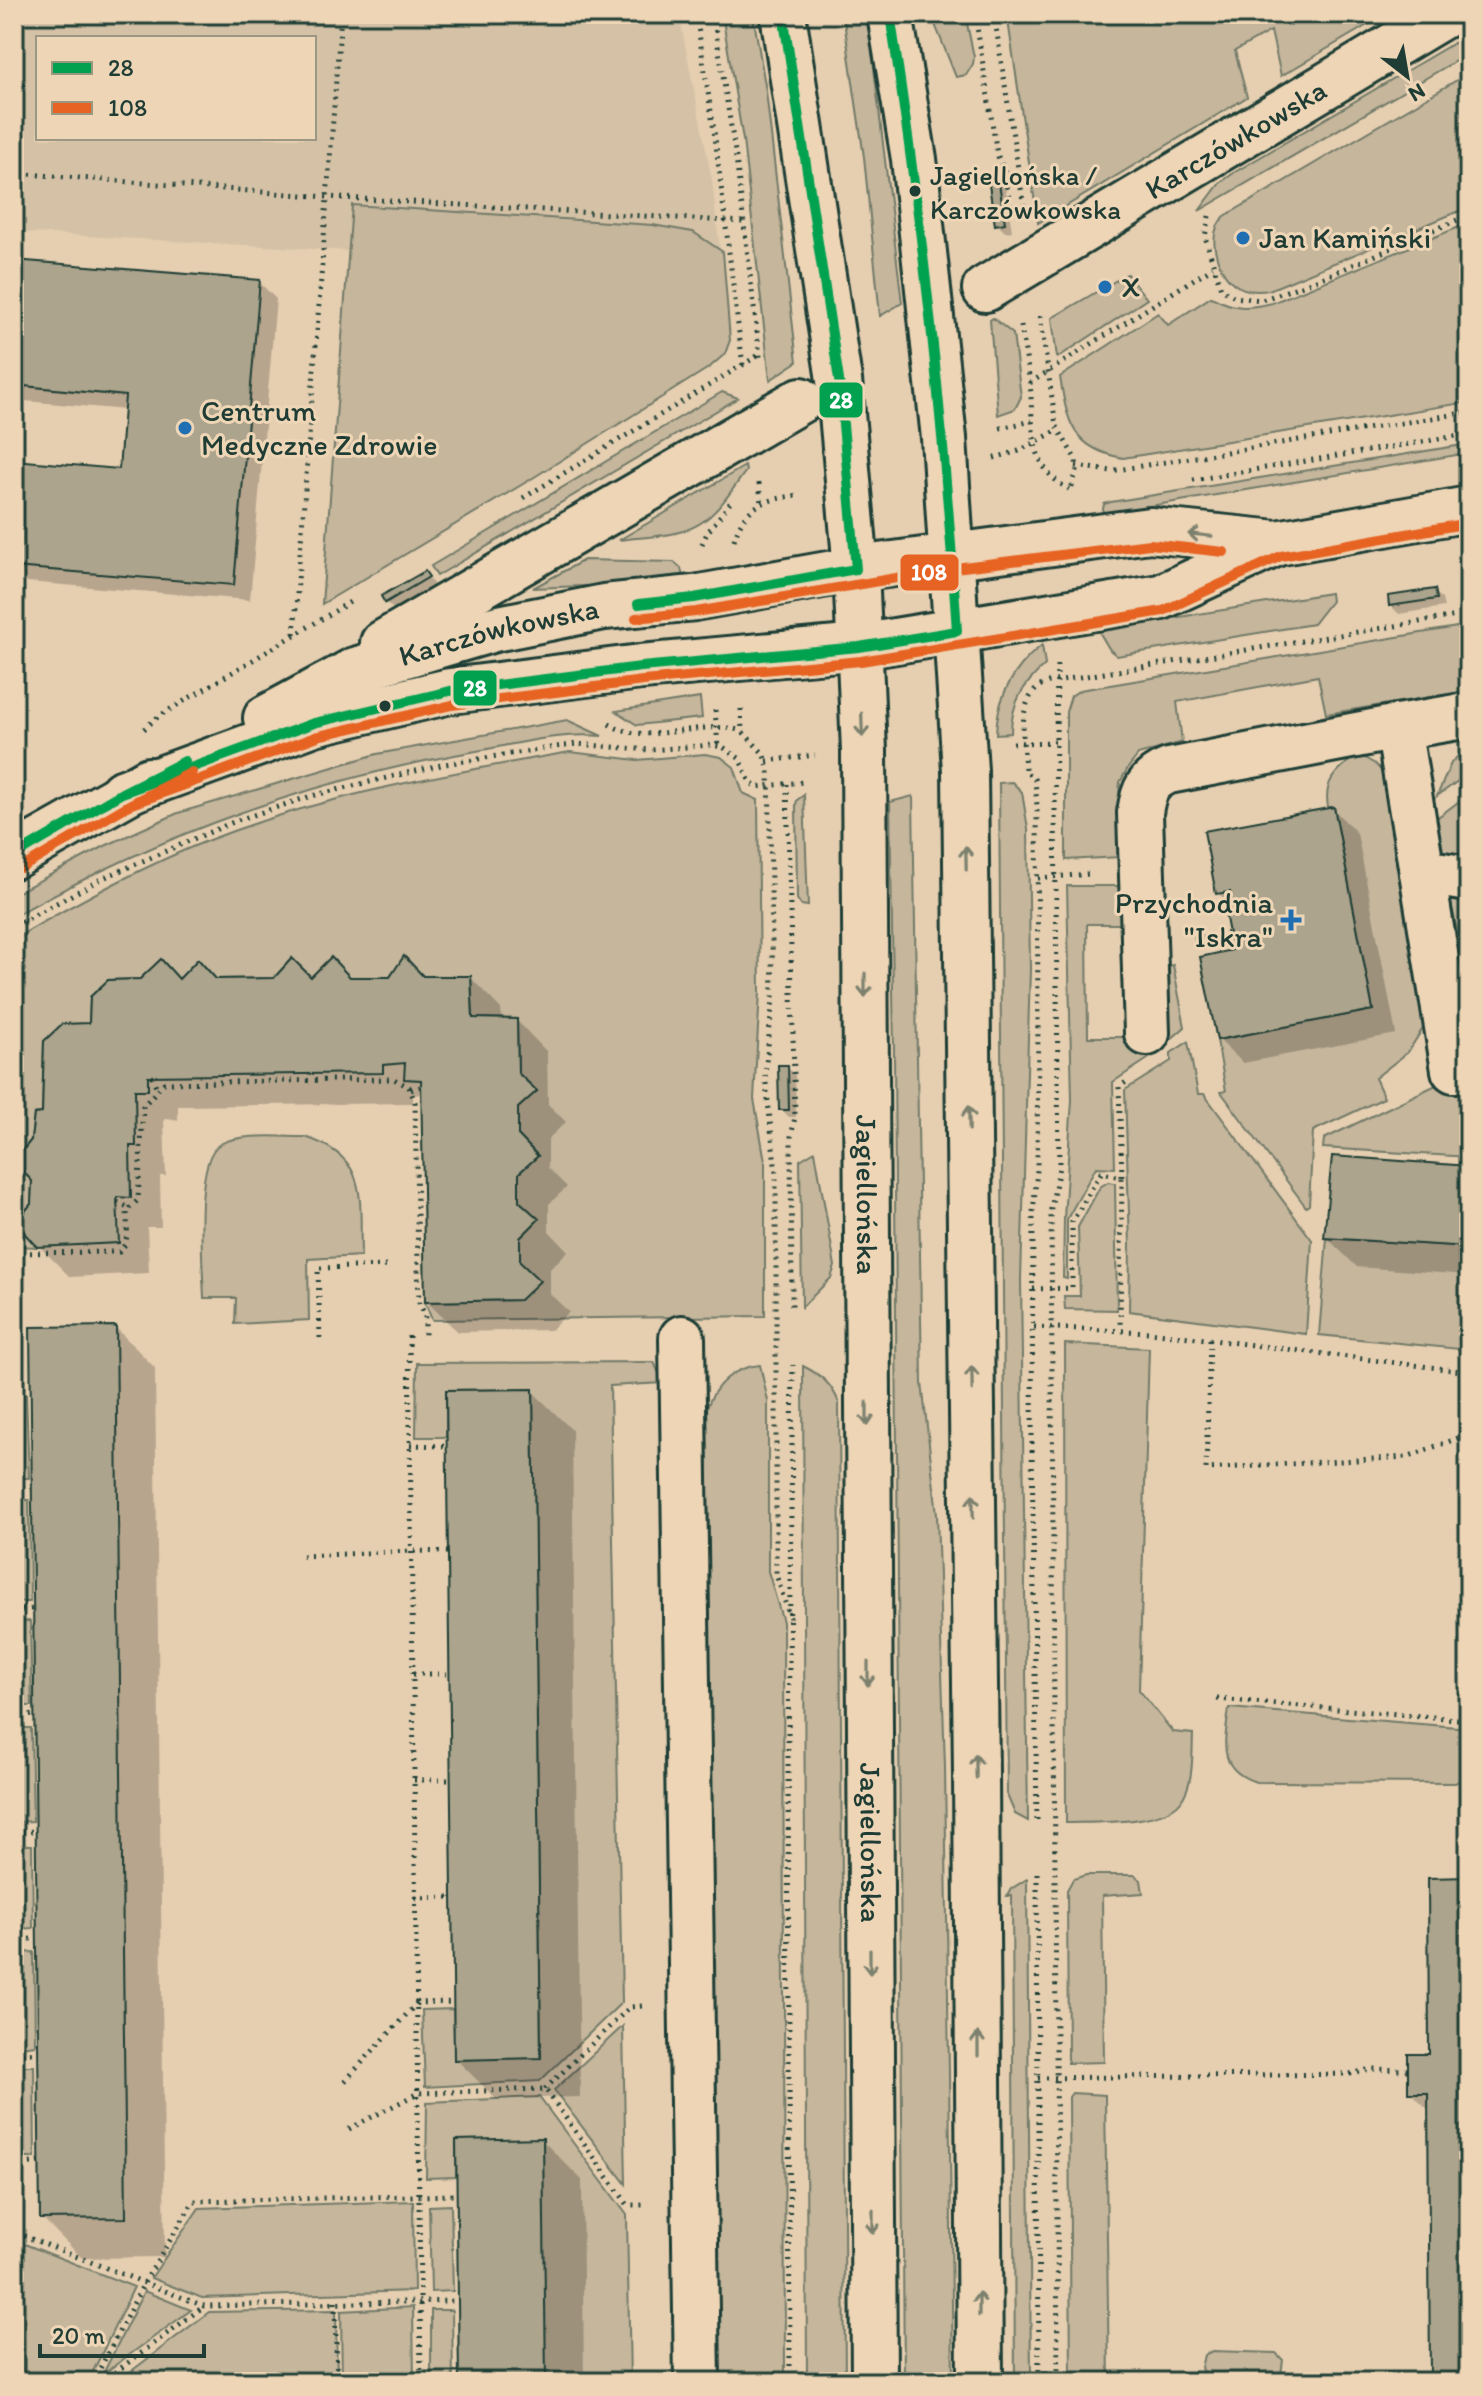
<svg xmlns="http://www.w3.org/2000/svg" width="1483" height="2396" font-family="Itim,sans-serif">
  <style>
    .built { fill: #d5c2a6; fill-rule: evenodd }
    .green { fill: #c5b69c; stroke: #727a68; stroke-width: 2 }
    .shadow { fill: #0003 }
    .building { fill: #aca48c; stroke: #1f3d34; stroke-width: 2 }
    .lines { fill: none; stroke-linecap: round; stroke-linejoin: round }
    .minor-casing { stroke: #1f3d34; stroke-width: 50 }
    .path { stroke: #1f3d34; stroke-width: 5; stroke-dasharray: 2 6; stroke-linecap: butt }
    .minor { stroke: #eed5b6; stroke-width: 44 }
    .bus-1-casing { stroke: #eed5b6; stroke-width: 16 }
    .bus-2-casing { stroke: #eed5b6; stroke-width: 16 }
    .bus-1 { stroke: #02a150; stroke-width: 10 }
    .bus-2 { stroke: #e76323; stroke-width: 10 }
    .oneway { stroke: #7c816e }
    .bus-dot { fill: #1f3d34; stroke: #eed5b6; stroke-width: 3 }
    .poi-dot { fill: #1f6fb2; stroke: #eed5b6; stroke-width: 3 }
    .labels { text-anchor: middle; stroke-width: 6; stroke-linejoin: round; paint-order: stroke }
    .bus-label { font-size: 28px; fill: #1f3d34; stroke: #eed5b6; text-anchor: start }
    .street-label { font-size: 30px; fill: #1f3d34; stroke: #eed5b6 }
    .poi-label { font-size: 30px; fill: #1f3d34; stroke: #eed5b6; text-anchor: start }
    .line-badge { stroke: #eed5b6; stroke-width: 3 }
    .badge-label { font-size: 22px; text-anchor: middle; font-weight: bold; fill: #fff }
  </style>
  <rect width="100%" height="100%" fill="#e6cfb1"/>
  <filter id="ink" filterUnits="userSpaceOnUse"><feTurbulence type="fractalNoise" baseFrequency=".0125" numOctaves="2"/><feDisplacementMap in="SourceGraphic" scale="16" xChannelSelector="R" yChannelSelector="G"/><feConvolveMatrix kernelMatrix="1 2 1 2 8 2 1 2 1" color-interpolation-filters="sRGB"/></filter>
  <g filter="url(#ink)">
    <path class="built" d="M14 14H679L712 179 720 251 353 205 349 251 14 232ZM38 38H314V138H38Z"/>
    <path class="green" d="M722 14H753L766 91 797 362 770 380 743 140Z
      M843 14H867L869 26 902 303 880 316 864 157Z
      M931 14H965L974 57 973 64 966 75 956 77Z
      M1007 14H1386L1281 76 1271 31 1235 51 1247 97 1038 223Z
      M1469 34V53L1199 211 1220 183 1235 172Z
      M1469 73V207L1269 290C1257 292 1243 291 1233 283 1215 268 1206 232 1225 216Z
      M352 205 653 225 693 232 723 252 730 340 725 354 710 367 528 481 322 604Z
      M1469 223V402L1123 458C1072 449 1067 421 1060 377L1158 313 1168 325 1211 297C1235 309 1246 309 1272 303Z
      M1127 274 1147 299 1057 358 1052 318Z
      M993 318 1013 334 1021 397 1015 409 998 415 990 320Z
      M722 392 738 398 437 576 431 566Z
      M1469 444V453L1102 514 1104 504 1111 502Z
      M745 466 746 471C734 487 721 508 705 520 682 538 647 536 619 540Z
      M584 560 674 562 681 568 684 582 533 588Z
      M1330 593 1331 601 1313 624 1117 656 1110 650 1098 630Z
      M1469 625V691L1326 714 1318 676 1177 702 1182 742 1138 755 1128 768 1120 782 1119 793 1120 857 1066 860V712L1071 696 1080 690Z
      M1042 645 1045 665C1023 685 1011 703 1011 733L996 734C997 697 1013 668 1042 645Z
      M700 698 702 718 637 725 616 711Z
      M567 720 602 736C562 732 521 743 482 750 310 780 166 832 14 916V894L105 846 178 813 377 754Z
      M1469 745V773L1437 796 1451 763Z
      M570 752 637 760 705 754 721 757 734 767 743 793 758 800 760 992 754 1099 765 1161V1316L432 1320 425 1302 520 1300V1238L539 1219 519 1201V1173L538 1156 518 1135V1108L537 1091 518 1073 517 1019 473 1018 471 976H423L404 956 390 977H311L292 958 274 978 216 979 198 959 179 979 161 960 140 979 108 980 90 997 89 1023 44 1041 42 1113 34 1114 31 1140 14 1161V939C77 902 141 867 209 840 324 795 449 773 570 752Z
      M1358 754 1375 764 1385 774 1425 1025 1408 1052 1375 1078 1384 1098 1313 1131 1309 1205 1306 1207 1221 1092 1226 1091 1217 1040 1373 1010 1334 807H1328C1323 779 1338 770 1358 754Z
      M1012 782 1022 792 1028 829 1030 969 1021 1279 1028 1821 1015 1814 1007 1795 999 783Z
      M1469 794V846H1465L1463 855 1439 852 1434 820Z
      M804 795 808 906 801 905 797 899 796 805 797 800Z
      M913 796 922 1383 937 1514 945 1766 953 2382H904L894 1053 890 802Z
      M1067 886H1120L1127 924H1087L1088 1037H1170L1168 966 1173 965 1185 1027 1170 1040H1154V1055L1113 1082 1115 1168 1096 1167 1067 1219V1279L1063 1278 1064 1218 1072 1100Z
      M1447 888 1469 891V952L1460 940Z
      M1188 1042 1198 1094H1204L1312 1240 1306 1334 1129 1311 1130 1245 1125 1090 1171 1061V1053Z
      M1469 1069V1157L1323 1148 1324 1139Z
      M305 1137C371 1158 359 1199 361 1256L308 1259 309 1320 235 1324 236 1298H204C203 1267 193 1159 220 1144 239 1133 282 1137 305 1137Z
      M815 1151 835 1266 831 1278 802 1307 800 1160Z
      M14 1164 32 1181 31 1204 15 1223 37 1247 14 1246Z
      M1108 1182 1115 1183 1117 1310 1065 1309 1064 1296H1080L1078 1227 1100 1187Z
      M1327 1238 1469 1247V1350L1319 1335Z
      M1065 1344 1149 1348 1139 1690 1173 1732 1193 1734C1192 1756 1194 1783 1181 1801 1163 1825 1094 1822 1066 1823Z
      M654 1362 663 1383 610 1386 622 2002 540 2081 425 2087 422 2010 453 2009 455 2060 541 2057 533 1389 446 1390V1437H416L417 1363Z
      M760 1365 768 1401V1571L783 1622 785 2382H718L707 1408C715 1384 734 1367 760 1365Z
      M803 1366C821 1375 832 1384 839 1403L845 2382H807Z
      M14 1394H26L29 1478H14Z
      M14 1500H29L30 1602H14Z
      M30 1621 32 1706H16L15 1622Z
      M1229 1708 1469 1728V1777L1455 1783 1256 1782C1216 1769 1225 1742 1229 1708Z
      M15 1728H31L33 1821 18 1822Z
      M18 1845H32L33 1928 19 1929Z
      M1086 1875H1134L1141 1880 1143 1893 1102 1896 1104 2062 1068 2063 1067 1890 1073 1879Z
      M1027 1879 1031 2382H1015L1012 1896H1007L1011 1889Z
      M34 1952 35 2045 19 2047V1953Z
      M623 2026 626 2184 554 2090Z
      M20 2066H34L35 2158H21Z
      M1072 2093 1105 2095 1109 2382H1071L1069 2097Z
      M539 2097 627 2215 630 2382H546L456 2140V2177L426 2178 427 2102Z
      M413 2201 414 2291 202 2298 151 2278 199 2208Z
      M451 2205 453 2291 431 2292 429 2206Z
      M22 2243 134 2287 88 2382H22Z
      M144 2291 191 2310 103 2374Z
      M413 2307 414 2382H342L341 2311Z
      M336 2310 337 2382H117L209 2312Z
      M431 2310H452L453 2382H431Z
      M1212 2351 1276 2353 1283 2360 1280 2382H1207L1201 2368 1204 2355Z"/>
    <path class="shadow" d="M997 178 1005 186 1012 231 1005 232 997 224Z
      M14 262 259 282 276 299 250 600 14 581V462L120 471 126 410 14 400Z
      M424 573 435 586 394 610 386 602Z
      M1434 591 1442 599 1444 607 1399 614 1391 606Z
      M1333 809 1357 833 1396 1034 1243 1063 1218 1039 1234 952 1232 907 1218 893Z
      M471 978 501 1009 502 1021H517L547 1052 548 1104 566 1122 548 1139V1168L567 1187 549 1204V1231L568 1251 550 1269V1294L569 1312 551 1330 458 1332 427 1302 422 1094 413 1095V1103L178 1106V1120L164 1119 166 1176H160L161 1227H147L149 1273 70 1277 38 1245 33 1205 34 1182 15 1163 33 1141 90 1025 179 981Z
      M787 1067 795 1075 796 1117H789L781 1109Z
      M1469 1168V1275L1357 1267 1326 1237Z
      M116 1328 155 1368 165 2257 82 2258 42 2218Z
      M532 1391 572 1430 580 2097 496 2099 456 2059Z
      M1469 1880V2382H1432L1430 2111 1410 2092 1431 2056Z
      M542 2140 582 2180 584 2382H461Z"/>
    <path class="building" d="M998 176 1005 223 995 225 988 178Z
      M14 260 260 280 234 585 14 567V460L119 469 125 396 14 385Z
      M425 571 429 577 385 603 381 596Z
      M1435 589 1437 599 1389 606 1388 596Z
      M1334 807 1373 1010 1217 1040 1200 957 1232 950 1224 907 1232 905 1230 892 1216 894 1204 831Z
      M404 956 423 976H471L473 1018 517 1019 518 1073 537 1091 518 1108V1135L538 1156 519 1173V1201L539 1219 520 1238V1262L540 1281 520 1300 425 1302 421 1080 404 1079 405 1063 383 1065V1073L148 1076V1090H135L136 1146H130L131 1198 117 1197 119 1243 37 1247 15 1223 31 1204 32 1181 14 1161 31 1140 34 1114 42 1113 44 1041 62 1024 89 1023 90 997 108 980 140 979 161 959 179 979 198 959 216 979 274 978 292 958 311 977 331 957 350 977H390Z
      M778 1065H788L789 1110H779Z
      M1332 1156 1469 1166V1247L1324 1238Z
      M116 1326 126 2218 40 2219 30 1327Z
      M533 1389 541 2058 454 2060 446 1390Z
      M1469 1877V2382H1430L1428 2093H1408V2054H1429L1428 1878Z
      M543 2138 546 2382H459L456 2140Z"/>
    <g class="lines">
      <g class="minor-casing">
        <g id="minor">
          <path id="s1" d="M783 14 839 380 856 569 864 751 874 2382"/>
          <path d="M890 14 914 159 944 438 965 771 976 1775 980 2382"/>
          <path id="s2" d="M985 289 1446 14"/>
          <path d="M383 643 801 400"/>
          <path id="s3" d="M266 718 355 670 494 629 604 607 694 598 856 569 1150 530 1277 543"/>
          <path d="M1398 727 1469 715"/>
          <path d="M122 793 314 723 450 691 641 667 859 647 1161 597 1277 543 1469 509"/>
          <path d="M14 856 149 780"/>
          <path d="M1422 872 1454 1070 1469 1062"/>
          <path d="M1147 1033 1140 813C1143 791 1148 779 1169 771L1398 727 1422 872 1469 879"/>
          <path d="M682 1338 697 2382"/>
        </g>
      </g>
      <path class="path" d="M696 14 715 137 743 366
        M713 14 736 158 760 357
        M975 14 997 154 1005 174 1011 213
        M994 14 1024 207
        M14 173 328 197 743 222
        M1209 216 1205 237 1221 289 1235 297 1262 300 1327 276 1469 215
        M1040 316 1056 425 1076 460 1077 470 1071 489
        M1021 326C1024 345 1027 364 1030 383 1034 423 1026 467 1069 489
        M1030 383 1213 267
        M1000 428 1032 421
        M994 458 1019 451 1058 430
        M1076 466 1111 471 1123 469 1469 412
        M1193 480 1469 434
        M759 483 761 503
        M523 498 759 355
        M734 540C745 504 765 500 799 495
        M702 544 707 533 730 503
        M294 634 341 14
        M1057 665 1055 811 1059 1167 1051 1209 1058 2382
        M741 709 742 731 763 753 769 770 773 998 765 1074 776 1174V1574L790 1618
        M715 710 718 746
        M609 724C648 748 699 718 742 731
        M144 729 159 716 350 602
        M1013 743 1056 742
        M767 761 815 755
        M787 784 795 1117 791 1137 792 1311
        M1038 878 1090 874
        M14 926 101 879 238 820 311 796 445 764 576 744 650 750 711 745 723 747 739 758 750 782 756 787 803 782
        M1194 939 1228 933
        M152 1076 157 1089
        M411 1090 420 1087
        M1122 1177 1119 1087 1129 1080
        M117 1202 129 1208
        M14 1253 119 1252C130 1243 127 1225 127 1211L138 1200 143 1106 164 1083 394 1079 409 1087 415 1102 418 1269 419 1303 425 1315V1337
        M1033 1289 1072 1288V1222L1101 1173 1122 1177 1120 1329
        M1034 1327 1149 1332 1469 1372
        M409 1336 421 2382
        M320 1338 318 1268 390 1266
        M1210 1339 1206 1469 1407 1457 1469 1434
        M14 1381 31 1380
        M410 1445 446 1446
        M14 1487 32 1486
        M302 1556 411 1551 448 1552
        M14 1611 33 1609
        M413 1674H449
        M1217 1699 1469 1720
        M14 1718 34 1715
        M414 1780H450
        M1037 1820 1032 1446 1033 1213 1037 1170 1038 1021 1037 806 1035 780 1025 771C1024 743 1014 693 1049 682L1469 614
        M14 1832 36 1831
        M1037 1873 1039 2382
        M415 1898 452 1897
        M14 1944 37 1937
        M14 2054 38 2052
        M1038 2078 1350 2074 1371 2069 1409 2070
        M345 2081 417 2003 454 2002
        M545 2089 630 2007 642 2006
        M349 2129 418 2093 545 2089 628 2205H645
        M14 2165 40 2162
        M16 2233 204 2306 458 2301
        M14 2275H16
        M335 2302 337 2382
        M93 2382 144 2283 194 2201 456 2195
        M102 2382 203 2307
        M790 2382 788 1737 793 1365"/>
      <use href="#minor" class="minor"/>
      <g class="bus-1-casing">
        <path id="bus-1" d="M638 604 694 598 856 569 839 380 783 14
          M122 793 314 723 450 691 641 667 859 647 957 631C944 424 922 219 890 14
          M14 856 122 793 185 761"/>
      </g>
      <g class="bus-2-casing">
        <path id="bus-2" d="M636 618 696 612 955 568 1150 544 1224 552
          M127 806 318 736 452 705 643 681 861 661 1163 611 1281 556 1469 523
          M21 868 129 805 192 772"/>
      </g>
      <use href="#bus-1" class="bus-1"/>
      <use href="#bus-2" class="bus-2"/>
    </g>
    <defs><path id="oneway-shaft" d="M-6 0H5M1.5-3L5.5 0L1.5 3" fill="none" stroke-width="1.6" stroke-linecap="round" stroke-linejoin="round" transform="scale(2)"/></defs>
    <g class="oneway">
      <use href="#oneway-shaft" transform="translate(1200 535) rotate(-174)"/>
      <use href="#oneway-shaft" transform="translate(862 725) rotate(88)"/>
      <use href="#oneway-shaft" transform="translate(966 858) rotate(-91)"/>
      <use href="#oneway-shaft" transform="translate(865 985) rotate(90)"/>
      <use href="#oneway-shaft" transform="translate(969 1118) rotate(-91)"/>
      <use href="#oneway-shaft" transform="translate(972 1378) rotate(-91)"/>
      <use href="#oneway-shaft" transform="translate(867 1414) rotate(90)"/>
      <use href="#oneway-shaft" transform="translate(973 1506) rotate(-91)"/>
      <use href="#oneway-shaft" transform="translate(868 1674) rotate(90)"/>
      <use href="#oneway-shaft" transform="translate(976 1766) rotate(-91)"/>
      <use href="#oneway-shaft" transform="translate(870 1962) rotate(90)"/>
      <use href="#oneway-shaft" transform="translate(978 2044) rotate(-90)"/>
      <use href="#oneway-shaft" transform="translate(873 2222) rotate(90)"/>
      <use href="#oneway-shaft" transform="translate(979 2304) rotate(-90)"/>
    </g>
  </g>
  <g class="bus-dot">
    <circle cx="915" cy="191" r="7"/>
    <circle cx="385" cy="706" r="7"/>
  </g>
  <g class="poi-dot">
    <circle cx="1243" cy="238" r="8"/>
    <circle cx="1105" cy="287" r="8"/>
    <circle cx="185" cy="428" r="8"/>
    <path d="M1287 908h8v8h8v8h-8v8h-8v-8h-8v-8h8z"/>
  </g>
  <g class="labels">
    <g class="bus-label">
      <text x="930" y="185">Jagiellońska /<tspan x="930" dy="34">Karczówkowska</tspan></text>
    </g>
    <g class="street-label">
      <text dy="10" stroke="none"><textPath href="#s2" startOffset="292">Karczówkowska</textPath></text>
      <text dy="10" stroke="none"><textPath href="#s3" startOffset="250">Karczówkowska</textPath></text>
      <text dy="10" stroke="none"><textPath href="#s1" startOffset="1186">Jagiellońska</textPath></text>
      <text dy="10" stroke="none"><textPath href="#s1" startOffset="1834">Jagiellońska</textPath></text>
    </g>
    <g class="poi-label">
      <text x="1259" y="248">Jan Kamiński</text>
      <text x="1121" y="297">X</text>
      <text x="201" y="421">Centrum<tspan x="201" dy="34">Medyczne Zdrowie</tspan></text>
      <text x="1273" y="913" text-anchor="end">Przychodnia<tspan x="1273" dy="34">"Iskra"</tspan></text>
    </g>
  </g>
  <g class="line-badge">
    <rect x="818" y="381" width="46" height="38" rx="8" fill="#02a150"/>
    <rect x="899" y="553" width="61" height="39" rx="8" fill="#e76323"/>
    <rect x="452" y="669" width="46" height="38" rx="8" fill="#02a150"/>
  </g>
  <g class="badge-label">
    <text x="841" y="408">28</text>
    <text x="929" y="580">108</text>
    <text x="475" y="696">28</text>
  </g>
  <rect width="1483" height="2396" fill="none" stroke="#eed5b6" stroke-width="48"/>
  <rect x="24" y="24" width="1435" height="2348" fill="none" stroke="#1f3d34" stroke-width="3" filter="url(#ink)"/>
  <rect x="36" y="36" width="280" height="104" fill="#eed5b6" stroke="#9b9882" stroke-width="2"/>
  <rect x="52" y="62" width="40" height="12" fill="#02a150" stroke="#9b9882" stroke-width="2"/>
  <text x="108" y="76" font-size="24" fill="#1f3d34">28</text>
  <rect x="52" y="102" width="40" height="12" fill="#e76323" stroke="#9b9882" stroke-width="2"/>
  <text x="108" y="116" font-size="24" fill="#1f3d34">108</text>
  <g transform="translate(1407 76) rotate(149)" stroke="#eed5b6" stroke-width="6" paint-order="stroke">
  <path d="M0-6L14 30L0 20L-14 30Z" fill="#1f3d34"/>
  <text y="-12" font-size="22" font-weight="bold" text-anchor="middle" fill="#1f3d34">N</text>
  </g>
  <path d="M40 2344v12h164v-12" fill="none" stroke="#1f3d34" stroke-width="4"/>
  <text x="52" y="2344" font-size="24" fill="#1f3d34" stroke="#eed5b6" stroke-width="6" paint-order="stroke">20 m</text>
</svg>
